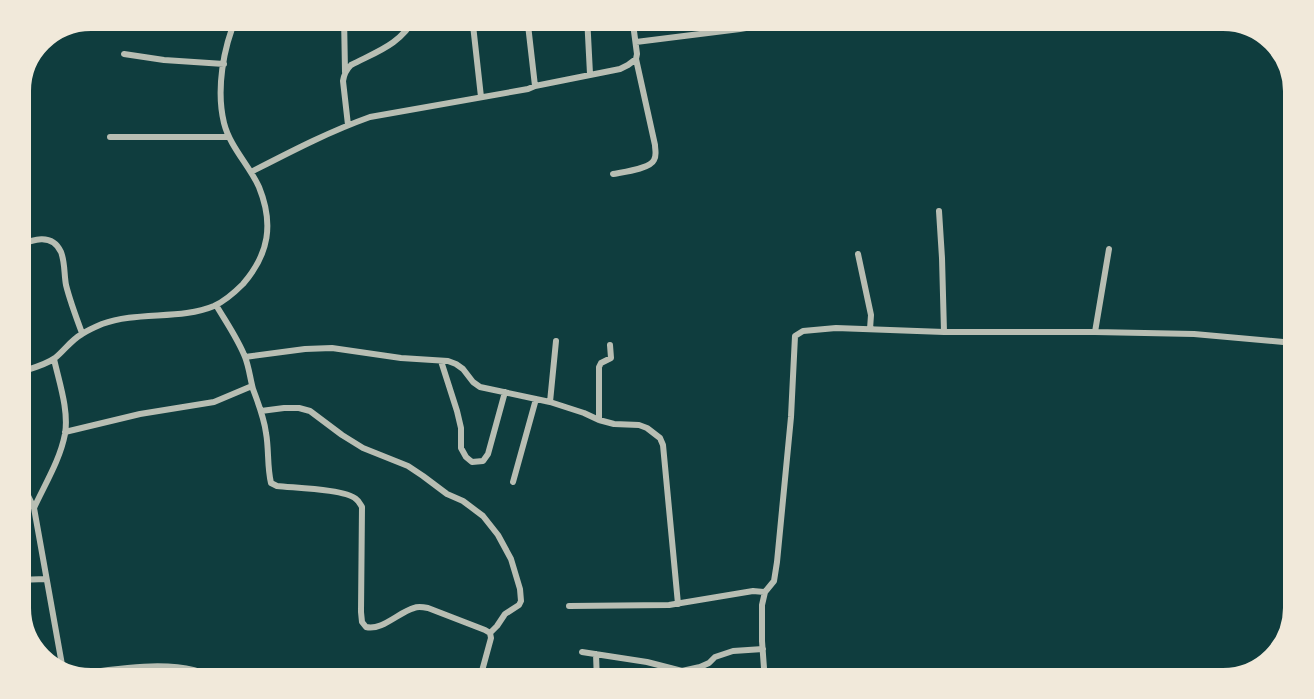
<svg xmlns="http://www.w3.org/2000/svg" width="1314" height="699" font-family="Rubik,sans-serif">
  <style>
    .lines { fill: none; stroke-linecap: round; stroke-linejoin: round }
    .minor { stroke: #b8beb3; stroke-width: 6 }
    .rim { fill: none; stroke: #f1e9da; stroke-width: 8 }
  </style>
  <rect width="100%" height="100%" fill="#0f3d3e"/>
  <g class="lines">
    <path class="minor" d="M344 16 345 72
      M472 16 481 97
      M527 16 535 86
      M587 16 590 74
      M636 42 740 29 815 16
      M124 54 164 60 224 64
      M17 99 21 98
      M348 125 343 81C344 74 346 70 351 65 378 51 400 45 416 16
      M110 137H229
      M251 172C290 152 328 132 370 117L528 89 535 86 620 69 628 65 636 59 637 54 632 16
      M613 174C623 172 650 169 654 160 657 155 655 150 655 145L636 59
      M939 211 942 258 944 332
      M17 246C32 240 52 232 61 252 65 262 64 274 66 285 70 301 76 317 82 333
      M1109 249 1095 332 1194 334 1294 343
      M858 254 871 315 870 329
      M216 305C226 322 238 339 245 357 249 367 250 378 253 389 258 403 264 417 266 433 269 449 267 467 271 483L277 486C293 488 345 489 356 499 359 501 360 504 362 507L361 612 362 622 366 627C382 631 399 612 414 608 418 606 423 607 428 608L485 630 490 633 491 638 479 682
      M245 357 305 349 332 348 401 358 448 361 456 364 463 369 473 382 480 387 550 402 584 413 599 420 614 424 639 425 647 428 660 438 663 445 678 604
      M441 361 457 411 461 428V448L466 457 472 462 483 461 488 454 505 392
      M17 373C29 369 44 366 55 358 64 351 71 340 82 334 88 330 95 327 102 324 137 311 181 320 214 306 225 301 235 292 243 284 269 254 274 224 259 187 249 165 230 147 224 123 216 90 223 48 237 16
      M550 402 556 341
      M261 411 284 408H299L310 411 342 435 363 448 408 466 423 476 447 494 463 501 483 516 498 535 511 559 520 589 521 601 519 605 505 614 497 626 490 633
      M599 420V367L601 363 611 358 610 345
      M65 432 140 414 214 402 252 386
      M17 473 34 508 64 676
      M513 482 536 399
      M34 508C45 484 60 460 65 434 69 410 59 382 54 359
      M17 580 46 579
      M569 606 669 605 753 591 765 592
      M582 652 647 662 682 671 700 667 709 663 715 657 733 651 763 649
      M596 654 597 682
      M65 676C107 671 184 654 219 682
      M129 682 130 668
      M674 682V670
      M765 682 762 641V605L765 592 774 581 777 562 791 417 795 336 803 331 836 328 944 332H1095
      M800 682 839 675"/>
  </g>
  <path d="M0 0H1314V699H0ZM91 27H1223A64 64 0 0 1 1287 91V608A64 64 0 0 1 1223 672H91A64 64 0 0 1 27 608V91A64 64 0 0 1 91 27Z" fill="#f1e9da" fill-rule="evenodd"/>
  <path class="rim" d="M91 27H1223A64 64 0 0 1 1287 91V608A64 64 0 0 1 1223 672H91A64 64 0 0 1 27 608V91A64 64 0 0 1 91 27Z"/>
</svg>
